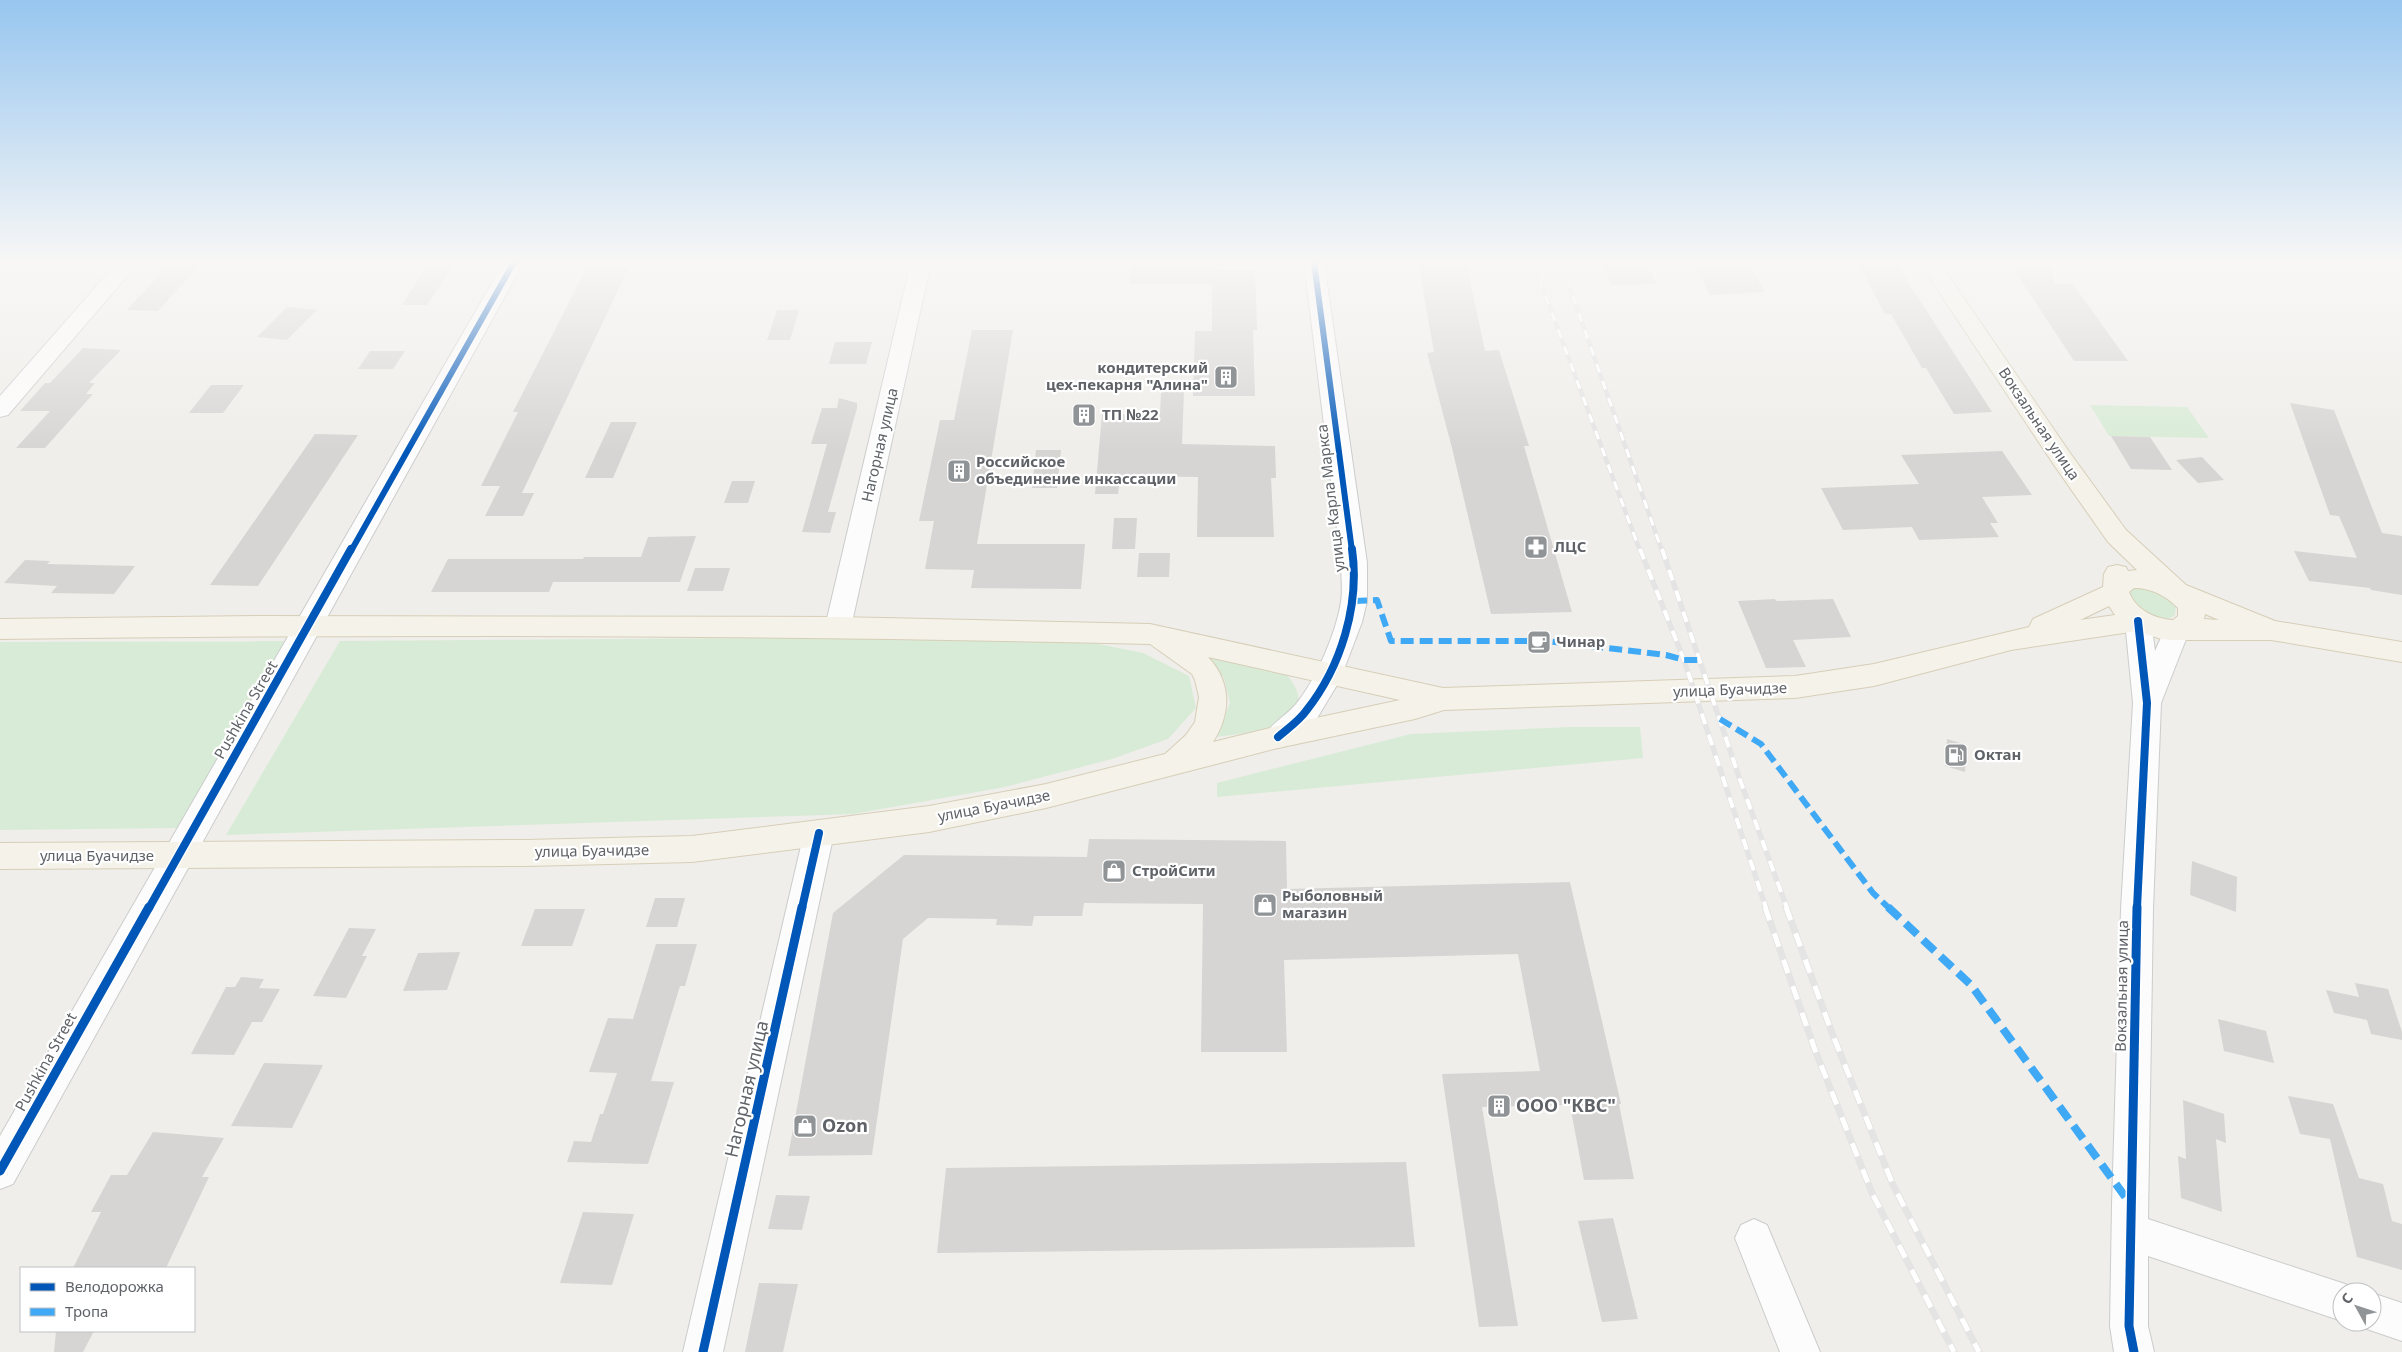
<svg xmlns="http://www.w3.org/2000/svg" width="2402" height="1352" font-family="'Noto Sans',sans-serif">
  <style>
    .green { fill: #d8ebd6 }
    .building { fill: #d6d5d3 }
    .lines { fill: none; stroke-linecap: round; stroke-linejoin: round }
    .minor-casing { stroke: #cbcccc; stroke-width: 2 }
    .major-casing { stroke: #d7ceb8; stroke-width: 2 }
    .minor { fill: #fdfcfc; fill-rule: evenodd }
    .major { fill: #f4f2e9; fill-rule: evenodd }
    .rail-far2-casing { stroke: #e4e4e4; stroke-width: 4.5 }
    .rail-far1-casing { stroke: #e4e4e4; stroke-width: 5.5 }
    .rail-casing { stroke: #e4e4e4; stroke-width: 7 }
    .rail-far2 { stroke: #fff; stroke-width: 3; stroke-dasharray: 9; stroke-linecap: butt }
    .rail-far1 { stroke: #fff; stroke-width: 4; stroke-dasharray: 11; stroke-linecap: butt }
    .rail { stroke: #fff; stroke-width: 5; stroke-dasharray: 14; stroke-linecap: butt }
    .quiet-far1 { stroke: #3fa9f5; stroke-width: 6; stroke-dasharray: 13 6; stroke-linecap: butt }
    .quiet { stroke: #3fa9f5; stroke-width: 8; stroke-dasharray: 16 8; stroke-linecap: butt }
    .cycleway-far2-casing { stroke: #fff; stroke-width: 9 }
    .cycleway-far1-casing { stroke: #fff; stroke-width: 11 }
    .cycleway-casing { stroke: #fff; stroke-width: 12 }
    .cycleway-far2 { stroke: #0057b8; stroke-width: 6 }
    .cycleway-far1 { stroke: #0057b8; stroke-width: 8 }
    .cycleway { stroke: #0057b8; stroke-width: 9 }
    .labels { text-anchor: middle; stroke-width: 4.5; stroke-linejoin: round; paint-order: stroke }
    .poi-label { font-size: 15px; font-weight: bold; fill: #5f6368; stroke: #fff; text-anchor: start }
    .street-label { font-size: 15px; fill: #5f6368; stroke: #fff }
    .near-street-label { font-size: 18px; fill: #5f6368; stroke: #fff }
    .near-poi-label { font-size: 18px; font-weight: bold; fill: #5f6368; stroke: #fff; text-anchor: start }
  </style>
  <rect width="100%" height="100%" fill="#efeeea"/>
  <path class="green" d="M2090 405 2187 407 2209 438 2109 436Z
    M2135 586 2159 590 2176 605 2175 615C2157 628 2140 610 2127 598L2129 589Z
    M894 637 1074 639 1143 653 1189 676 1196 708 1168 739 1112 759 1005 787 853 814 226 835 340 641Z
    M293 641 179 828 0 830V642Z
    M1206 657 1287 675C1329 727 1248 733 1216 737L1230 703 1224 678Z
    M1571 727H1640L1643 758 1217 797V783L1411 734Z"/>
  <path class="building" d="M1418 262H1466L1485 351 1499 350 1529 446H1524L1572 612 1491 614 1452 448 1427 353 1434 352Z
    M1602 262H1647L1656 284 1611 285Z
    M1693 262H1747L1765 292 1710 295Z
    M1857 262H1895L1992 412 1954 414 1926 368H1922L1891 314H1885Z
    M2009 262H2049L2055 284H2073L2128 361H2074Z
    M170 263 201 264 158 311 127 310Z
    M1131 263H1217V270H1255L1257 330H1253L1255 396H1193L1195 331H1212V284H1129Z
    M427 265H453L427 305H402Z
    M587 267H629L522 493H534L523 516H485L500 486H481L518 412H513Z
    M287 307 317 310 287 340 257 337Z
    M777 310H799L790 340H767Z
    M972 330H1013L977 544H1085L1081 589 971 588 974 570 925 569 934 521H919L940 420H954Z
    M835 342H872L866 364H829Z
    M83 348 121 350 89 383H95L86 394H93L45 448H16L50 411H20L45 383H50Z
    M370 351H405L393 369H358Z
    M211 385H244L223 413H189Z
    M1161 392H1184L1182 444 1275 446 1276 478H1271L1274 537H1197L1198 477 1120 476 1118 494H1095L1102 414H1160Z
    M839 398 857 403V408L828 512H836L830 533 802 532 827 444H811L822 408H837Z
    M2290 403 2334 410 2382 533 2402 536V595L2371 590 2370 588 2309 581 2294 551 2357 558 2339 516 2330 515Z
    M611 422H637L613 478H585Z
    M315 434 358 435 258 586 210 585Z
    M2111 436 2150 437 2172 470 2131 469Z
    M1036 450H1061L1057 488H1032Z
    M2002 451 2032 495 1982 497 1998 523H1990L1999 537 1919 540 1912 527 1843 530 1821 488 1919 484 1901 455Z
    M2202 457 2224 480 2198 483 2176 460Z
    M732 481H755L748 503H724Z
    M1114 518H1137L1135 549H1112Z
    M696 536 680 582H553L549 592H431L448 559H583L584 557H641L648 537Z
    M1139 553H1170L1169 577H1137Z
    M25 560 50 561 47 564 135 566 114 594 51 593 57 586 4 583Z
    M695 568H730L723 591H687Z
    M1775 599 1776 601 1833 599 1851 637 1793 640 1806 667 1766 668 1738 601Z
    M1947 739 1967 745 1965 772 1945 766Z
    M1089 839 1286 841 1287 889 1570 882 1621 1104H1619L1634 1179 1584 1180 1570 1105 1482 1107 1518 1326 1479 1327 1442 1074 1540 1071 1518 954 1284 960 1287 1052H1201L1203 904 1084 903 1082 916H1034L1032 926 996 925 997 919 928 918 903 939 872 1155 788 1156 833 913 904 855 1087 857Z
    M2192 861 2237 877 2236 912 2190 895Z
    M655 898H685L677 927H646Z
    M535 909H585L572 946H521Z
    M349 928 376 929 362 956H367L346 998 313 996Z
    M656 944H697L685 986H680L651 1081 674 1082 648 1164 567 1162 574 1141 591 1142 600 1114H603L617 1073 589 1072 608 1018 633 1019Z
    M460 952 447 990 403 991 418 953Z
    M241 977 264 979 259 988 280 989 262 1022H252L234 1055 191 1054 226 987H235Z
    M2355 983 2388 989 2402 1032V1040L2371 1034 2367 1020 2334 1013 2326 990 2359 997Z
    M2218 1019 2266 1031 2274 1063 2224 1051Z
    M264 1063 323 1065 292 1128 231 1126Z
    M2288 1096 2333 1104 2359 1178 2383 1184 2392 1221 2402 1224V1270L2357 1257 2330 1139 2300 1134Z
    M2183 1100 2224 1114 2226 1143 2216 1139 2222 1212 2181 1198 2178 1156 2186 1159Z
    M153 1132 224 1138 202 1177H209L166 1268H73L101 1212H91L111 1175H127Z
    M1406 1162 1415 1247 937 1253 946 1168Z
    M776 1195 810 1196 802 1230 768 1229Z
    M583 1212 634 1214 612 1285 560 1283Z
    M1613 1218 1638 1319 1602 1322 1578 1221Z
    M759 1283 798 1284 783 1352H745Z
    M56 1331H94L83 1352H54Z"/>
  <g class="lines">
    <g class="minor-casing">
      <path id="minor" d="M118 262H139L8 415 0 417V396Z
        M504 262H524L13 1184 0 1189V1136Z
        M911 262H931L851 627 847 634 838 637 829 634 825 627Z
        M1304 262H1324L1367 563V601L1362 622 1340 680 1316 720 1288 745 1278 748 1268 745 1264 737C1271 723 1286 716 1296 704 1316 680 1336 633 1341 602 1343 589 1341 576 1341 563Z
        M2138 611 2147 614 2151 621 2155 651 2168 622 2177 619 2186 622 2190 629 2161 703 2153 909 2148 1219 2342 1283 2356 1288 2357 1292H2342V1321L2148 1256V1326L2154 1352H2114L2110 1326 2112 1204 2121 909 2133 703 2125 621 2129 614Z
        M819 820 830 824 834 833 723 1352H683L804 833 808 824Z
        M1754 1219 1767 1225 1820 1352H1780L1735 1238 1741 1225Z
        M2372 1293 2402 1303V1341L2358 1326 2357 1322H2372Z"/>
    </g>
    <g class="major-casing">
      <path id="major" d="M1919 262H1939L2070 453 2126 530 2186 585 2275 621 2402 642V662L2271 640H2173L2161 639 2137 631 2011 650 1874 686 1795 698 1444 710 1415 719 1278 748 1046 808 929 832 692 862 526 866 0 869V843L526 840 692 836 929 806 1046 784 1165 754 1186 735 1195 722 1199 697 1195 680 1192 674 1150 644C767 635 384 634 0 639V619L258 616 838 617 1150 624 1443 688 1795 676 1874 664 2029 627 2033 619 2103 587 2104 574 2108 567 2117 565 2126 567 2128 571 2137 570 2108 542 2054 465ZM2134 588C2152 588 2166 596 2178 608V616L2173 620C2155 619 2136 610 2129 592ZM2109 606 2115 615 2080 620ZM2205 614 2219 620 2204 619ZM1208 657 1400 700 1278 726 1213 742C1231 714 1232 682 1208 657Z"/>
    </g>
    <use href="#minor" class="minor"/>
    <use href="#major" class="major"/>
    <g class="rail-far2-casing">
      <path id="rail-far2" d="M1492 262V268
        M1533 262 1640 551
        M1561 262 1662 551"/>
    </g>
    <g class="rail-far1-casing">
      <path id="rail-far1" d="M1640 549 1684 660 1766 908
        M1662 549 1740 780 1787 908"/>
    </g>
    <g class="rail-casing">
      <path id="rail" d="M1765 907 1815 1050 1872 1193 1954 1352
        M1786 907 1832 1033 1893 1185 1979 1352"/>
    </g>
    <use href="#rail-far2" class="rail-far2"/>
    <use href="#rail-far1" class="rail-far1"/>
    <use href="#rail" class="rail"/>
    <path class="quiet-far1" d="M1354 601 1377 600 1391 641H1547L1666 655 1684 660H1700
      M1720 719 1761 744 1873 893 1889 908"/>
    <path class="quiet" d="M1888 907 1971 985 2129 1202"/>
    <g class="cycleway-far2-casing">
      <path id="cycleway-far2" d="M1314 262 1352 551
        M351 551 514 262"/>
    </g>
    <g class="cycleway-far1-casing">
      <path id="cycleway-far1" d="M1278 737C1287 729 1299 721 1306 711 1341 667 1360 605 1352 549
        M149 908 351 549
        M802 908 819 833
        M2137 908 2147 703 2138 621"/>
    </g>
    <g class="cycleway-casing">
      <path id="cycleway" d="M0 1171 149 907
        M703 1352 802 907
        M2134 1352 2129 1326 2137 907"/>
    </g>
    <use href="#cycleway-far2" class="cycleway-far2"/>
    <use href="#cycleway-far1" class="cycleway-far1"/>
    <use href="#cycleway" class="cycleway"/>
  </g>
  <linearGradient id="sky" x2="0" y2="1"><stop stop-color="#97c6ef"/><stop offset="0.58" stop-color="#f8f7f6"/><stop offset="1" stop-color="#f8f7f6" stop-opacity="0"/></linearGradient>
  <rect width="2402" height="452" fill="url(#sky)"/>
  <defs>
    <g id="building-square" transform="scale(1.25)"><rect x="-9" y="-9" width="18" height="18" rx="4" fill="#919496" stroke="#fff"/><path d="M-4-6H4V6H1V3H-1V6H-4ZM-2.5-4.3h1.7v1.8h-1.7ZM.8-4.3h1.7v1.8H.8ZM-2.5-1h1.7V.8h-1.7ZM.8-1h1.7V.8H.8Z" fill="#fff"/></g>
    <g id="pharmacy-square" transform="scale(1.25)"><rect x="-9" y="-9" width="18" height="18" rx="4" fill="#919496" stroke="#fff"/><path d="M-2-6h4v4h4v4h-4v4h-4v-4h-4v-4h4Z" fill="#fff"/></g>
    <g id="cafe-square" transform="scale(1.25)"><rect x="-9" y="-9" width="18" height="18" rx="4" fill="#919496" stroke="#fff"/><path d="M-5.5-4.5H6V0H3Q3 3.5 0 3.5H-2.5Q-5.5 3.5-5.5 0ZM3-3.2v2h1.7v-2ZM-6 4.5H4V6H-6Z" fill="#fff"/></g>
    <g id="fuel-square" transform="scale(1.25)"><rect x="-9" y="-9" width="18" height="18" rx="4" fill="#919496" stroke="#fff"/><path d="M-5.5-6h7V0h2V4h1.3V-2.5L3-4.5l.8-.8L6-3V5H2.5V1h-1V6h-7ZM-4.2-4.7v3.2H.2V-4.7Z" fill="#fff"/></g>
    <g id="shop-square" transform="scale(1.25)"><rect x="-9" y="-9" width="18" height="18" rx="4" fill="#919496" stroke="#fff"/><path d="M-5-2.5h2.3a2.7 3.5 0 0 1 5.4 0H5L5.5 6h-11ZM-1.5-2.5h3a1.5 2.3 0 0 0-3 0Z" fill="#fff"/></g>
  </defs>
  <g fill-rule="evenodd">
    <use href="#building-square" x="1226" y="377"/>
    <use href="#building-square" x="1084" y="415"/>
    <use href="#building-square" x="959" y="471"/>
    <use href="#pharmacy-square" x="1536" y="547"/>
    <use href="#cafe-square" x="1539" y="642"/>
    <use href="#fuel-square" x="1956" y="755"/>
    <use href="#shop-square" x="1114" y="871"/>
    <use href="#shop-square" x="1265" y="905"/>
    <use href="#building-square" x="1499" y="1106"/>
    <use href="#shop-square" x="805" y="1126"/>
  </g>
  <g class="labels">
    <g class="poi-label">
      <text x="1208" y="373" text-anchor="end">кондитерский<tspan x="1208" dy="17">цех-пекарня "Алина"</tspan></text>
      <text x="1102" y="420">ТП №22</text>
      <text x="976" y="467">Российское<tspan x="976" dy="17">объединение инкассации</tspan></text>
      <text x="1554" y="552">ЛЦС</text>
      <text x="1556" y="647">Чинар</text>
      <text x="1974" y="760">Октан</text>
      <text x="1132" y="876">СтройСити</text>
      <text x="1282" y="901">Рыболовный<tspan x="1282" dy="17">магазин</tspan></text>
    </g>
    <g class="street-label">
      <text transform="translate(2039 424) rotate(56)" y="5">Вокзальная улица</text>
      <text transform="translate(880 445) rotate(-77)" y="5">Нагорная улица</text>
      <text transform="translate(1331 498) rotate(-97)" y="5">улица Карла Маркса</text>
      <text transform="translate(1730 690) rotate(-2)" y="5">улица Буачидзе</text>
      <text transform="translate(246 710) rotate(-60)" y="5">Pushkina Street</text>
      <text transform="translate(994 806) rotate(-11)" y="5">улица Буачидзе</text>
      <text transform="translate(592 851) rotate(-1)" y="5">улица Буачидзе</text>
      <text x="97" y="861">улица Буачидзе</text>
      <text transform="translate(2122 986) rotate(-89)" y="5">Вокзальная улица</text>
      <text transform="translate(46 1062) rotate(-61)" y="5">Pushkina Street</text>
    </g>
    <g class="near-street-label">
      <text transform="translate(747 1089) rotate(-77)" y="6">Нагорная улица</text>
    </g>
    <g class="near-poi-label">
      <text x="1516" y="1112">ООО "КВС"</text>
      <text x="822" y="1132">Ozon</text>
    </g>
  </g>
  <rect x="20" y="1267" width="175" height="65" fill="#ffffff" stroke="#bfc1c3"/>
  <rect x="30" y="1283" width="25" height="8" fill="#0057b8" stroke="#bfc1c3"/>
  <text x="65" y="1292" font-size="15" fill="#5f6368">Велодорожка</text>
  <rect x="30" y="1308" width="25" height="8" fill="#3fa9f5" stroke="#bfc1c3"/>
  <text x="65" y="1317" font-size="15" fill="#5f6368">Тропа</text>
  <g transform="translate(2357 1307) rotate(310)"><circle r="24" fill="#ffffff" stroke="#bfc1c3"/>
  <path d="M0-4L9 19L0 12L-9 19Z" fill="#919496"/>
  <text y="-8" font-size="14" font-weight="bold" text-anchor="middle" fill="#5f6368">С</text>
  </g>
</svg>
